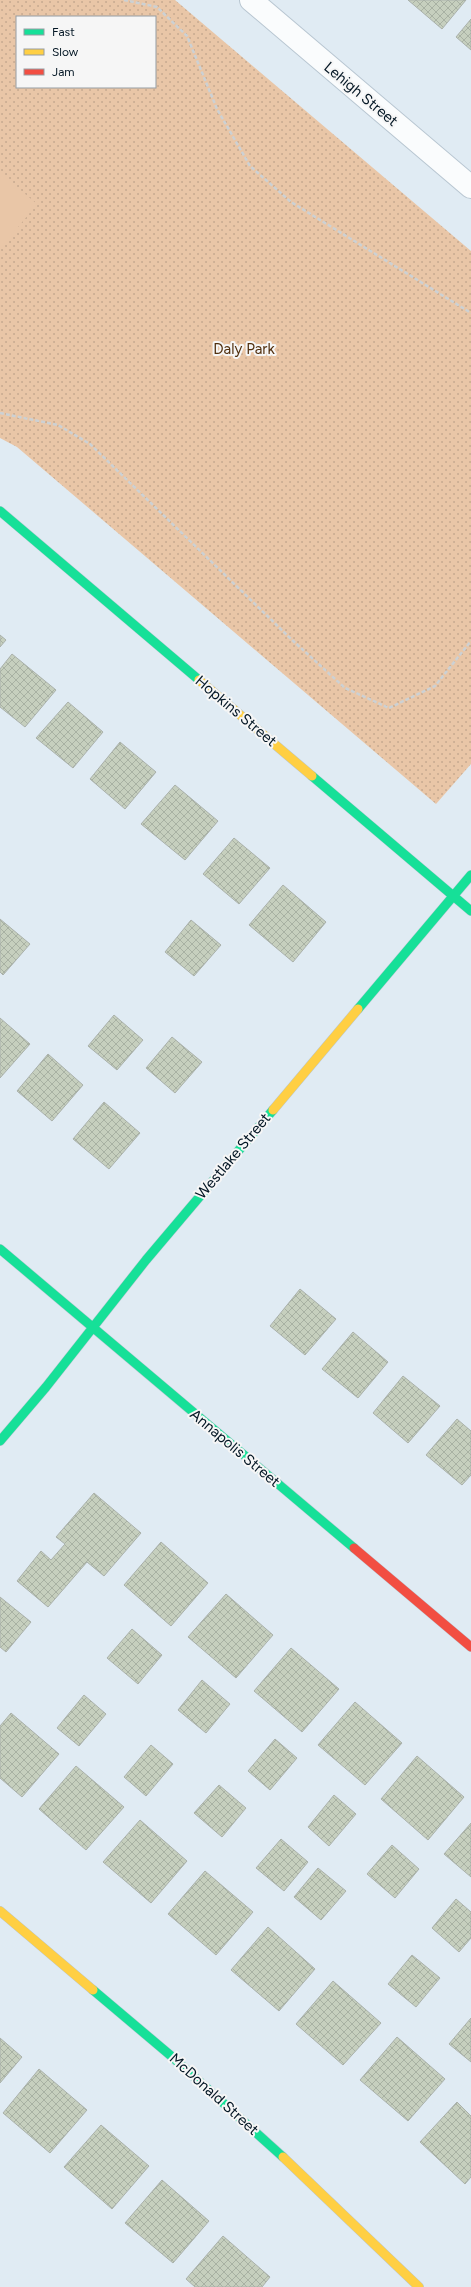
<svg xmlns="http://www.w3.org/2000/svg" width="471" height="2287" font-family="Figtree,sans-serif">
  <style>
    .grass { fill: url(#grass-dots); fill-rule: evenodd }
    .garden { fill: #e9c6a7 }
    .building { fill: url(#building-cross-hatch); stroke: #aab1ab }
    .lines { fill: none; stroke-linecap: round; stroke-linejoin: round }
    .street-casing { stroke: #b8c6d1; stroke-width: 24 }
    .fast-casing { stroke: #b8c6d1; stroke-width: 10 }
    .slow-casing { stroke: #b8c6d1; stroke-width: 10 }
    .jam-casing { stroke: #b8c6d1; stroke-width: 10 }
    .path { stroke: #ccd1d4; stroke-width: 2.5; stroke-dasharray: 4 2; stroke-linecap: butt }
    .street { stroke: #fafcfd; stroke-width: 22 }
    .fast { stroke: #16e098; stroke-width: 9 }
    .slow { stroke: #ffcf43; stroke-width: 9 }
    .jam { stroke: #f24e42; stroke-width: 9 }
    .labels { text-anchor: middle; stroke-width: 4; stroke-linejoin: round; paint-order: stroke }
    .street-label { font-size: 15px; fill: #031624; stroke: #f6f6f6 }
    .park-label { font-size: 15px; fill: #512f0e; stroke: #f6f6f6 }
  </style>
  <defs>
    <pattern id="grass-dots" width="8" height="8" patternUnits="userSpaceOnUse"><rect width="8" height="8" fill="#e9c6a7"/><path d="M2 2h.1M6 6h.1" fill="none" stroke="#c6a990" stroke-width="1.8" stroke-linecap="round"/></pattern>
    <pattern id="building-cross-hatch" width="8" height="8" patternUnits="userSpaceOnUse"><rect width="8" height="8" fill="#c6cfbe"/><path d="M0 0l8 8M0 8l8-8" fill="none" stroke="#a8b1a3"/></pattern>
  </defs>
  <rect width="100%" height="100%" fill="#e0ebf3"/>
  <path class="grass" d="M0 0H175L471 251V764L436 804 17 447 0 438ZM17 17H155V87H17Z"/>
  <path class="garden" d="M0 173 37 204 0 249Z"/>
  <path class="building" d="M408 0H466L442 29Z
    M471 19V50L456 37Z
    M0 635 6 640 0 647Z
    M12 654 56 690 25 727 0 707V669Z
    M68 702 103 732 73 768 36 738Z
    M120 742 156 772 125 809 90 779Z
    M175 785 218 821 185 860 141 824Z
    M234 838 270 868 239 904 203 874Z
    M283 885 326 922 293 962 249 925Z
    M0 919 30 944 3 975 0 972Z
    M191 920 221 945 194 976 165 952Z
    M114 1015 143 1040 117 1070 88 1046Z
    M0 1018 30 1044 0 1078Z
    M172 1037 202 1062 175 1093 146 1068Z
    M48 1054 83 1085 52 1121 17 1091Z
    M104 1102 140 1133 109 1169 73 1139Z
    M300 1289 336 1319 305 1355 270 1326Z
    M353 1332 388 1362 358 1398 322 1369Z
    M403 1376 440 1406 408 1443 373 1413Z
    M457 1419 471 1431V1475L462 1485 426 1455Z
    M94 1493 141 1533 104 1576 87 1562 48 1607 17 1581 41 1551 51 1560 65 1544 56 1537Z
    M161 1542 208 1583 171 1626 124 1585Z
    M226 1594 273 1635 236 1678 188 1637Z
    M0 1597 31 1622 6 1652 0 1647Z
    M132 1629 162 1655 138 1684 107 1658Z
    M291 1648 339 1689 302 1732 254 1691Z
    M202 1680 230 1704 206 1733 178 1710Z
    M84 1695 106 1714 79 1746 57 1728Z
    M355 1702 402 1743 365 1785 318 1745Z
    M11 1713 59 1754 22 1797 0 1778V1726Z
    M275 1739 297 1758 270 1790 248 1771Z
    M151 1745 173 1764 146 1796 124 1777Z
    M417 1756 464 1797 428 1840 381 1799Z
    M76 1766 124 1807 86 1850 39 1809Z
    M219 1785 246 1808 222 1837 194 1813Z
    M334 1795 356 1814 329 1846 308 1827Z
    M140 1820 187 1861 151 1903 103 1862Z
    M471 1823V1877L444 1854Z
    M281 1839 308 1862 284 1891 256 1868Z
    M392 1845 419 1869 395 1898 367 1874Z
    M318 1868 346 1891 321 1920 294 1897Z
    M205 1871 253 1912 216 1955 168 1914Z
    M456 1899 471 1912V1938L459 1952 432 1928Z
    M268 1927 315 1969 279 2011 231 1970Z
    M412 1955 440 1978 416 2007 388 1984Z
    M333 1981 381 2023 343 2065 296 2024Z
    M471 2018V2062L449 2044Z
    M397 2037 445 2079 408 2121 360 2080Z
    M0 2038 22 2057 0 2083Z
    M39 2069 87 2110 50 2153 3 2113Z
    M457 2102 471 2116V2177L465 2184 420 2142Z
    M101 2125 149 2166 112 2209 64 2167Z
    M162 2180 209 2221 173 2263 125 2223Z
    M223 2236 270 2277 262 2287H195L186 2279Z"/>
  <g class="lines">
    <g class="street-casing">
      <path id="street" d="M251 0 471 187"/>
    </g>
    <g class="fast-casing">
      <path id="fast" d="M0 511 199 680
        M312 776 471 911
        M358 1009 471 875
        M0 1249 354 1548
        M0 1441 46 1387 146 1260 273 1110
        M93 1990 170 2055 283 2157"/>
    </g>
    <g class="slow-casing">
      <path id="slow" d="M199 680 312 776
        M273 1110 358 1009
        M0 1911 93 1990
        M283 2157 419 2287"/>
    </g>
    <g class="jam-casing">
      <path id="jam" d="M354 1548 471 1647"/>
    </g>
    <path class="path" d="M124 0 157 7 187 36 217 109 250 166 291 202 471 313
      M0 413 58 425 90 444 291 639 345 688 389 708 435 686 471 641"/>
    <use href="#street" class="street"/>
    <use href="#fast" class="fast"/>
    <use href="#slow" class="slow"/>
    <use href="#jam" class="jam"/>
  </g>
  <g class="labels">
    <g class="street-label">
      <text transform="translate(361 94) rotate(40)" y="5">Lehigh Street</text>
      <text transform="translate(236 711) rotate(40)" y="5">Hopkins Street</text>
      <text transform="translate(233 1156) rotate(-50)" y="5">Westlake Street</text>
      <text transform="translate(235 1448) rotate(40)" y="5">Annapolis Street</text>
      <text transform="translate(214 2094) rotate(42)" y="5">McDonald Street</text>
    </g>
    <g class="park-label">
      <text x="244" y="354">Daly Park</text>
    </g>
  </g>
  <rect x="16" y="16" width="140" height="72" fill="#f6f6f6" stroke="#959ca2"/>
  <rect x="24" y="29" width="20" height="6" fill="#16e098" stroke="#959ca2"/>
  <text x="52" y="36" font-size="12" fill="#031624">Fast</text>
  <rect x="24" y="49" width="20" height="6" fill="#ffcf43" stroke="#959ca2"/>
  <text x="52" y="56" font-size="12" fill="#031624">Slow</text>
  <rect x="24" y="69" width="20" height="6" fill="#f24e42" stroke="#959ca2"/>
  <text x="52" y="76" font-size="12" fill="#031624">Jam</text>
</svg>
